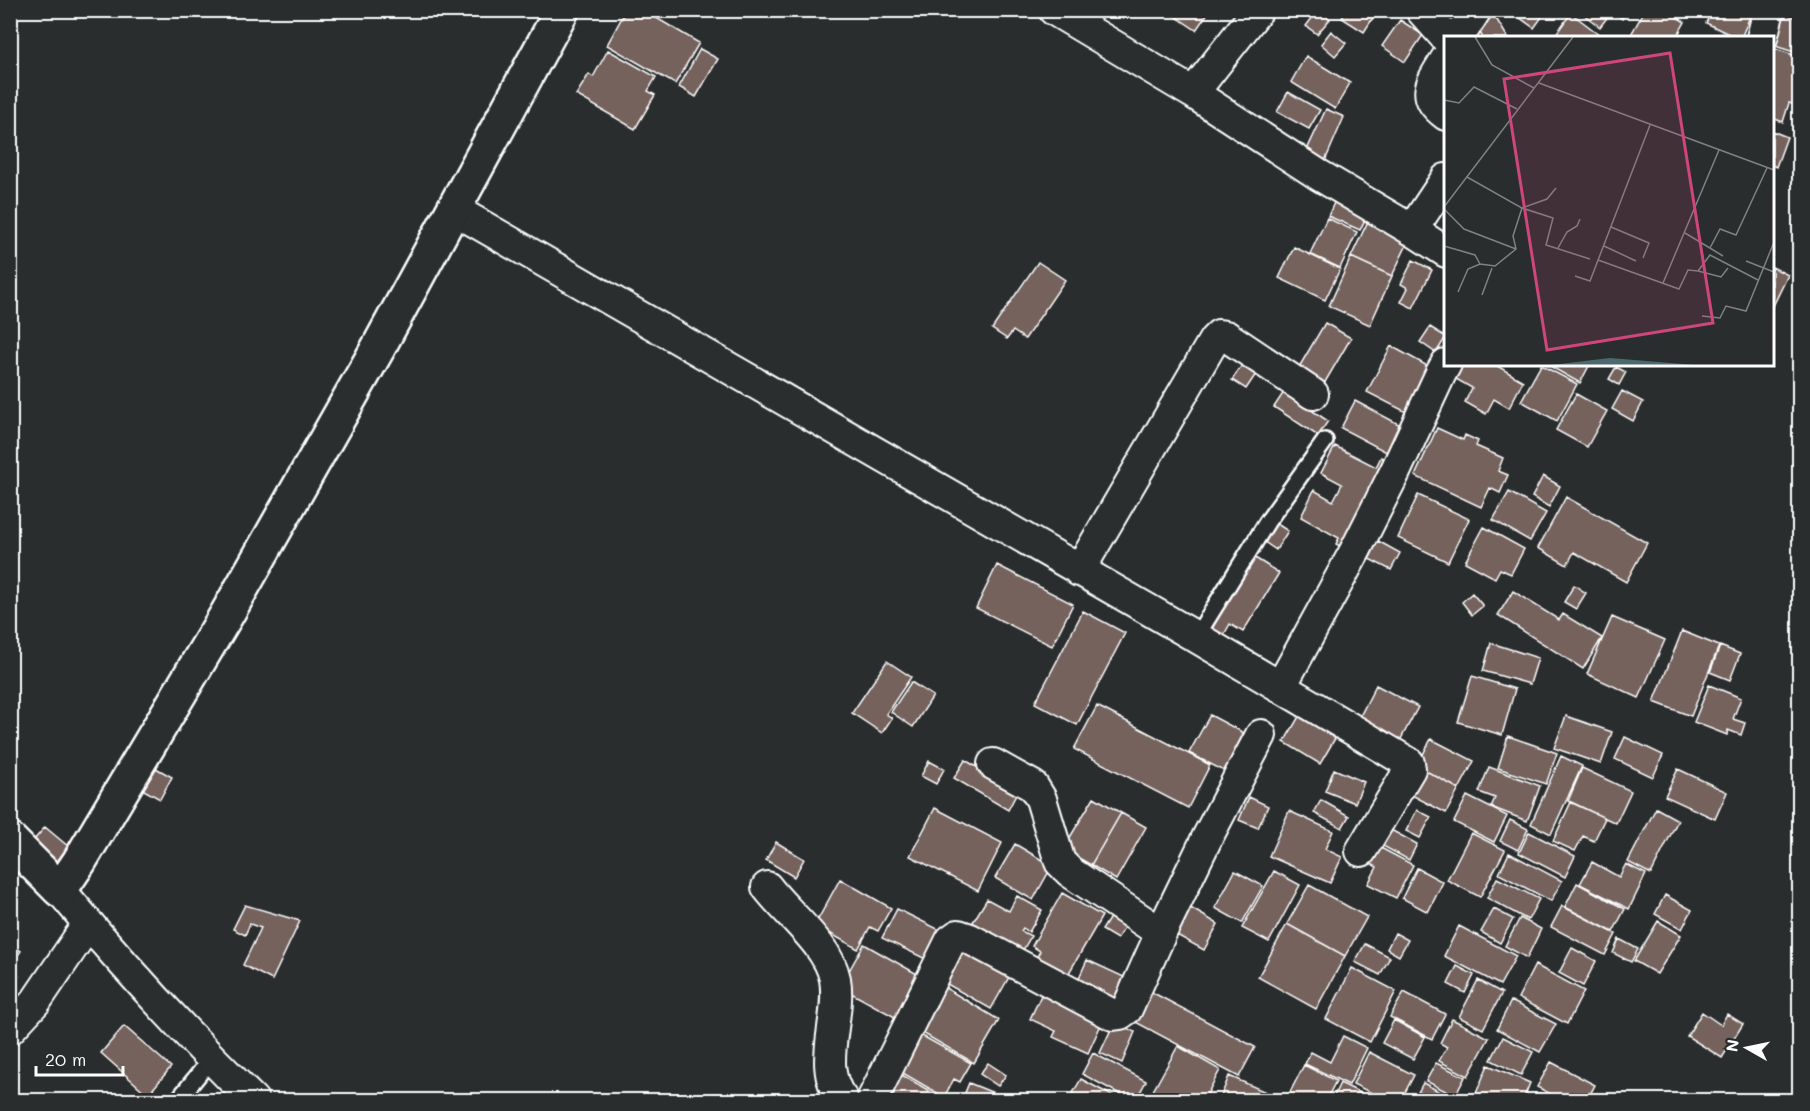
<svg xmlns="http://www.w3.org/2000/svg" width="1810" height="1111" font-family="Mali,sans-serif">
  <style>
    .building { fill: #74625d; stroke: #fff; stroke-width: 1.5 }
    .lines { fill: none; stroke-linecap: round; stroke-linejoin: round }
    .service-casing { stroke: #fff; stroke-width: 20 }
    .minor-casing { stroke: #fff; stroke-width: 34 }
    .tertiary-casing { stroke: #fff; stroke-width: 38 }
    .service { stroke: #2a2d2e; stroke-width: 15 }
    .minor { stroke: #2a2d2e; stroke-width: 30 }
    .tertiary { stroke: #2a2d2e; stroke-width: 33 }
    .inset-road { fill: none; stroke: #7f8182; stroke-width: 1.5 }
    .view { fill: #ce467c; fill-opacity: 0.15; stroke: #ce467c; stroke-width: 3 }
    .inset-edge { fill: none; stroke: #fff; stroke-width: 3 }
  </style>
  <rect width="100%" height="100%" fill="#2a2d2e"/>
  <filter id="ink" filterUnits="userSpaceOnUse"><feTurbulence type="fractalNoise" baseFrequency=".0167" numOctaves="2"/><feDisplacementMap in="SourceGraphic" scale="12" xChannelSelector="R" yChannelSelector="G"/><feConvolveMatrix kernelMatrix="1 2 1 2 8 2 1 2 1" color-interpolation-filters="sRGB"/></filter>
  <g filter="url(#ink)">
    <path class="building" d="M626 10H643L699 43 675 84 607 45Z
      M1166 10H1210L1196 30Z
      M1318 10 1330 19 1317 34 1306 26Z
      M1347 10H1378L1364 32 1342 18Z
      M1486 10H1491L1508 38H1483L1472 19Z
      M1509 10H1547L1534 28Z
      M1578 10H1628L1622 19 1612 11 1600 27Z
      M1645 10H1666L1685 22 1676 38H1629Z
      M1712 10H1743L1751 14 1741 38H1737L1706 23Z
      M1571 13 1600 35 1599 38H1553Z
      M1782 13 1800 19V54L1772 45Z
      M1400 20 1423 35 1405 62 1382 46Z
      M1331 31 1346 43 1335 56 1321 44Z
      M1772 48 1800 57V100L1798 106 1789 103 1783 122 1772 118Z
      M700 49 718 59 696 97 679 87Z
      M608 50 656 77 648 91 655 95 635 129 576 95 589 74 593 77Z
      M1306 56 1350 83 1335 109 1291 82Z
      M1288 92 1320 110 1309 129 1277 112Z
      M1326 109 1344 117 1325 161 1306 152Z
      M1772 131 1787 137 1776 167 1772 165Z
      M1338 194 1370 209 1360 230 1328 216Z
      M1370 217 1411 236 1392 276 1351 257Z
      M1327 218 1357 232 1340 268 1310 254Z
      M1294 247 1340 269 1325 300 1279 278Z
      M1800 256V274L1792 271Z
      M1351 257 1392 276 1370 325 1329 306Z
      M1413 260 1432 270 1413 308 1401 302 1408 288 1401 284Z
      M1038 262 1065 280 1025 339 1013 331 1007 339 992 329Z
      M1772 267 1788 275 1772 308Z
      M1325 323 1351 338 1318 394 1292 379Z
      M1430 327 1446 337 1436 353 1420 342Z
      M1391 346 1433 369 1410 414 1367 392Z
      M1463 364H1494L1523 381 1509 408 1494 399 1486 414 1465 402 1472 388 1456 379Z
      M1546 364H1590L1580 383Z
      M1242 365 1256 374 1246 389 1232 380Z
      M1541 365 1577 384 1557 421 1521 401Z
      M1616 367 1626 372 1619 385 1609 379Z
      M1622 391 1643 402 1633 421 1612 409Z
      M1284 392 1328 421 1318 436 1274 407Z
      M1576 394 1607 411 1587 447 1556 430Z
      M1355 401 1408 429 1394 456 1341 428Z
      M1437 428 1463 440 1465 435 1478 441 1476 446 1503 458 1498 471 1508 475 1500 493 1490 488 1481 507 1415 476Z
      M1335 446 1376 467 1381 457 1392 462 1347 550 1336 544 1339 538 1301 517 1314 490 1333 501 1342 484 1321 473Z
      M1543 476 1560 486 1549 507 1532 497Z
      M1509 492 1546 513 1530 541 1493 520Z
      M1418 495 1469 519 1448 562 1398 538Z
      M1566 497 1647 543 1626 582 1574 552 1567 565 1538 548Z
      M1274 522 1288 531 1276 550 1263 541Z
      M1484 527 1524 549 1511 574 1500 569 1495 578 1465 562Z
      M1378 541 1400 553 1391 570 1369 559Z
      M1252 556 1279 573 1243 632 1230 624 1220 642 1205 632Z
      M997 565 1073 604 1052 646 976 608Z
      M1574 585 1586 593 1576 609 1564 602Z
      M1513 591 1559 620 1563 614 1602 638 1583 669 1498 615Z
      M1472 593 1483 606 1472 615 1462 602Z
      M1083 611 1125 633 1077 725 1035 703Z
      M1612 617 1665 640 1639 698 1587 674Z
      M1682 631 1719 646 1691 716 1654 702Z
      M1491 643 1538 658 1530 684 1483 671Z
      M1720 646 1740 654 1730 680 1710 672Z
      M887 661 911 677 886 714 892 718 882 733 852 713Z
      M1472 676 1515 689 1502 735 1458 722Z
      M911 682 933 696 913 727 891 712Z
      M1376 685 1418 707 1395 750 1354 728Z
      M1709 685 1741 698 1733 719 1745 723 1741 735 1728 730 1727 735 1694 722Z
      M1097 706 1210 765 1188 808 1074 749Z
      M1304 708 1340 730 1320 764 1284 742Z
      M1210 715 1244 733 1224 771 1189 753Z
      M1566 716 1612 732 1601 764 1554 748Z
      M1508 736 1557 753 1546 784 1498 768Z
      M1625 737 1663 755 1653 777 1615 759Z
      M1431 739 1474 761 1459 789 1417 766Z
      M1561 756 1582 766 1551 834 1531 824Z
      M965 760 1018 791 1008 810 954 778Z
      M929 761 944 769 936 784 921 776Z
      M1417 766 1459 789 1446 813 1404 791Z
      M154 767 172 777 160 799 142 789Z
      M1489 767 1540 786 1527 821 1491 807 1495 798 1479 792Z
      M1582 768 1631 791 1616 823 1568 801Z
      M1334 769 1364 782 1355 803 1325 791Z
      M1678 769 1727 792 1715 819 1665 796Z
      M1467 796 1507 816 1494 842 1454 822Z
      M1094 797 1121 813 1091 865 1063 849Z
      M1249 797 1268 806 1258 828 1239 820Z
      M1321 800 1349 816 1342 828 1314 813Z
      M1571 802 1605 818 1594 841 1583 836 1575 851 1553 841Z
      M935 808 1002 843 978 891 910 856Z
      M1656 808 1678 820 1651 874 1628 862Z
      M1417 810 1431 817 1420 838 1406 831Z
      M1289 811 1333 831 1325 849 1342 857 1330 883 1269 856Z
      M1121 813 1146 827 1116 880 1091 865Z
      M1510 820 1528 829 1518 850 1500 841Z
      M45 827 69 847 53 866 29 846Z
      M1389 829 1417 844 1409 860 1381 845Z
      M1529 832 1575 856 1565 877 1519 853Z
      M1471 833 1505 850 1480 897 1447 880Z
      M776 842 804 859 794 877 766 860Z
      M1015 844 1052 866 1033 900 995 878Z
      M1377 846 1413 865 1396 898 1368 884 1377 867 1368 862Z
      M1509 853 1562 881 1551 901 1499 874Z
      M1592 862 1619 877 1626 864 1646 874 1629 909 1580 884Z
      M1417 868 1443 882 1428 912 1402 898Z
      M1235 871 1263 886 1242 923 1215 908Z
      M1274 871 1300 885 1269 942 1242 928Z
      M1497 878 1539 899 1528 920 1487 898Z
      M840 879 891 908 878 931 870 927 858 949 815 925Z
      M1577 883 1625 909 1613 932 1565 907Z
      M1309 885 1367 917 1345 956 1287 924Z
      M1062 893 1102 916 1066 978 1035 960 1040 951 1032 946Z
      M1665 895 1692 910 1682 929 1655 914Z
      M1017 896 1042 910 1029 932 1023 928 1021 931 1031 936 1023 950 1013 944 1008 953 968 930 987 899 1009 911Z
      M245 905 300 921 272 980 243 965 261 928 250 924 245 935 233 929Z
      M1187 906 1218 924 1204 950 1173 933Z
      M1562 906 1616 934 1605 955 1551 927Z
      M897 909 948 934 934 963 882 938Z
      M1494 909 1513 919 1500 943 1481 932Z
      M1114 911 1129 919 1117 939 1102 930Z
      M1520 918 1541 929 1527 958 1505 946Z
      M1658 921 1681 935 1657 974 1634 961Z
      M1287 924 1345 956 1316 1009 1258 977Z
      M1459 926 1516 956 1500 985 1444 956Z
      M1395 933 1408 940 1399 956 1387 949Z
      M1619 939 1638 949 1631 962 1613 953Z
      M962 940 1013 970 991 1009 940 980Z
      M10 943 21 951 10 966Z
      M864 944 926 979 902 1021 840 987Z
      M1365 944 1390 957 1380 975 1355 962Z
      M1572 948 1596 961 1583 986 1559 973Z
      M1087 960 1124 977 1112 1004 1075 987Z
      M1535 965 1584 991 1567 1024 1518 998Z
      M1457 966 1474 975 1465 993 1448 984Z
      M1352 968 1396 991 1370 1042 1326 1019Z
      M10 969 19 976 10 987Z
      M1478 980 1502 993 1483 1029 1459 1017Z
      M939 984 999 1020 974 1063 914 1028Z
      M1144 988 1255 1047 1239 1077 1128 1018Z
      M1044 989 1105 1016 1088 1053 1053 1037 1056 1031 1030 1019Z
      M1404 992 1445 1014 1432 1039 1390 1017Z
      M1511 1001 1556 1024 1540 1052 1497 1029Z
      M1702 1012 1721 1025 1727 1014 1743 1024 1722 1058 1687 1036Z
      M1452 1019 1489 1038 1468 1076 1439 1061 1447 1047 1440 1043Z
      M1394 1020 1425 1037 1413 1059 1382 1043Z
      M1114 1023 1135 1032 1122 1063 1100 1053Z
      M124 1026 171 1067 148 1095 101 1053Z
      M917 1033 971 1063 960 1082 954 1079 944 1097 896 1069Z
      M1343 1036 1367 1048 1349 1085 1305 1064 1311 1052 1330 1062Z
      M1503 1037 1533 1052 1521 1075 1491 1060Z
      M1178 1046 1220 1070 1204 1100H1148Z
      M1369 1052 1414 1075 1401 1100H1386L1353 1084Z
      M1093 1053 1146 1081 1136 1100H1131L1082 1074Z
      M1551 1062 1595 1085 1587 1100H1562L1537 1087Z
      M988 1063 1006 1075 998 1086 980 1074Z
      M1436 1063 1465 1077 1455 1096 1426 1081Z
      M1304 1065 1336 1081 1326 1100H1286Z
      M1488 1065 1530 1083 1523 1100H1479L1474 1098Z
      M895 1071 945 1100H878Z
      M1229 1076 1266 1092 1262 1100H1223L1220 1099Z
      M1081 1079 1120 1100H1069Z
      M969 1083 1011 1100H962Z
      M1340 1083 1375 1100H1332Z
      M1423 1083 1456 1100H1414Z
      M1539 1093 1553 1100H1535Z"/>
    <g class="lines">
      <g class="service-casing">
        <path id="service" d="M1196 637 1267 522 1325 441
          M178 1100 211 1059"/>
      </g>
      <g class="minor-casing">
        <path id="minor" d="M1054 10 1193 93 1319 175 1412 230 1446 252
          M1421 10 1446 38
          M1458 38 1476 10
          M1762 38 1769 10
          M1446 59C1432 82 1419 96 1446 115
          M1193 93 1258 10
          M453 209 1196 637 1409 763 1410 769 1361 851
          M1412 230 1446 179
          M1079 571 1214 340 1219 335 1226 336 1313 394
          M1281 686 1355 551 1395 472 1441 373 1446 364
          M993 764 1033 786 1041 799 1060 862 1070 872 1161 933
          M767 887C788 915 828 944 835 979 842 1019 815 1067 843 1100
          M60 890C121 963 186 1034 253 1100
          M10 1029 36 1001 88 924
          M872 1100 951 940 958 935 970 939 1113 1015 1120 1014 1127 1009 1161 933 1207 838 1261 735"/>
      </g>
      <g class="tertiary-casing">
        <path id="tertiary" d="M10 840 60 890 79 862 227 614 377 350 562 10"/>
      </g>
      <use href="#service" class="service"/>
      <use href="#minor" class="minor"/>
      <use href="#tertiary" class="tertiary"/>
    </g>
  </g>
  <g transform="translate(1444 36)">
    <rect width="330" height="330" fill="#2a2d2e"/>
    <path d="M166 322 251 329H107Z" fill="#4c6a6e"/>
    <path class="inset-road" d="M31 1 48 29 90 52M95 47 330 134M0 64 15 67 30 51 73 73M112 152 103 163 78 172 109 182 102 209 146 223M0 171 129 1M0 173 20 193 72 213M167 191 205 207 199 222M241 197 279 220M0 210 31 219 36 228M160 210 192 225M114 212 123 196 133 190 136 183M266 212 276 193 292 199 323 132M154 224 235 253 244 234 254 235 266 219 314 244M302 225 330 236M254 235 277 241 284 232M131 240 146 245 206 89M219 247 275 114M14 256 24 233 36 228 51 230 72 213 69 200 78 172 23 141M38 259 48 232M258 280 276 282 282 270 302 275 330 206"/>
    <path class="view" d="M226 17 269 287 103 314 60 43Z"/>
    <rect width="330" height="330" class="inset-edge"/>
  </g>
  <rect width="1810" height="1111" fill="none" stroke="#2a2d2e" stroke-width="36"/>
  <rect x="18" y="18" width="1774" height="1075" fill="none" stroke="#fff" stroke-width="2" filter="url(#ink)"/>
  <g transform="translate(1747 1048) rotate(279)" stroke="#2a2d2e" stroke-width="4.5" paint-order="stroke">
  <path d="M0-4.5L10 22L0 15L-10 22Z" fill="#ffffff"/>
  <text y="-9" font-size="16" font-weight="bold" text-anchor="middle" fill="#ffffff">N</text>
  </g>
  <path d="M36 1066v9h87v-9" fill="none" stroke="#ffffff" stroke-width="3"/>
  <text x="45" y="1066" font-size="18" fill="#ffffff" stroke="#2a2d2e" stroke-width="4.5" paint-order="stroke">20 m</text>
</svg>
